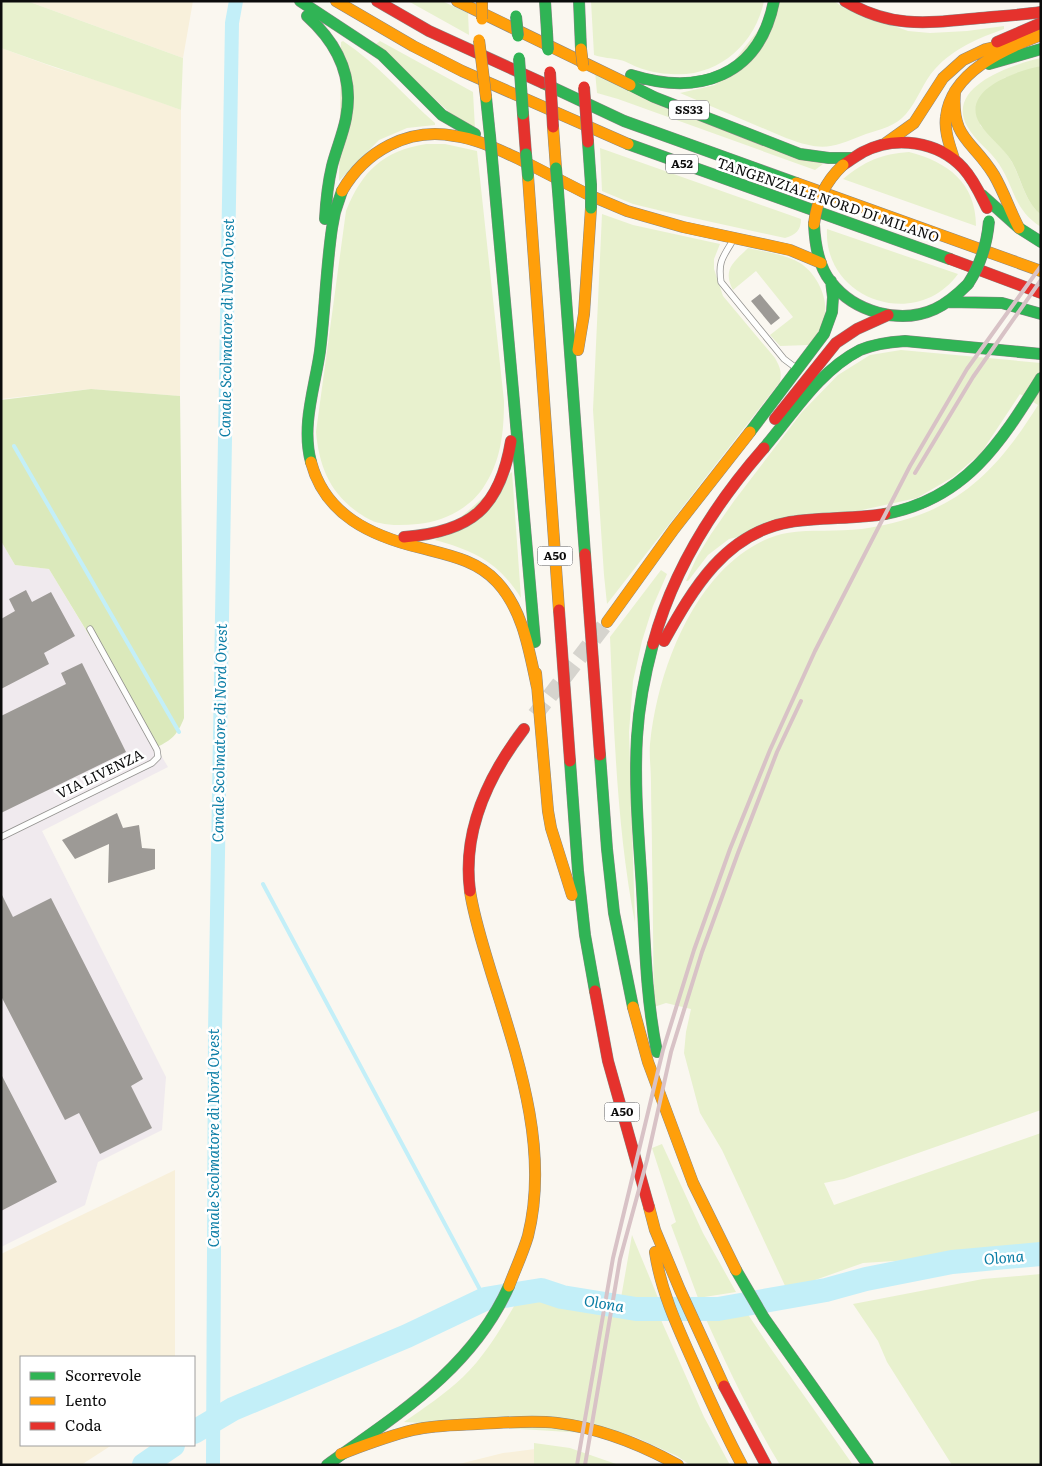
<svg xmlns="http://www.w3.org/2000/svg" width="1042" height="1466" font-family="Literata,serif">
  <style>
    .industrial { fill: #f0eaee }
    .farmland { fill: #f8f0db }
    .green { fill: #e8f1ce }
    .forest { fill: #dbe9bb }
    .lines { fill: none; stroke-linecap: round; stroke-linejoin: round }
    .stream { stroke: #c3eff8; stroke-width: 4 }
    .canal { stroke: #c3eff8; stroke-width: 14 }
    .river { stroke: #c3eff8; stroke-width: 24 }
    .building { fill: #9d9a96 }
    .secondary-tunnel { stroke: #d6d4ce; stroke-width: 16; stroke-dasharray: 16 8; stroke-linecap: butt }
    .lane-casing { stroke: #93928f; stroke-width: 7 }
    .fast-casing { stroke: #8a8885; stroke-width: 12 }
    .slow-casing { stroke: #8a8885; stroke-width: 12 }
    .jam-casing { stroke: #8a8885; stroke-width: 12 }
    .lane { stroke: #fefefd; stroke-width: 5.5 }
    .fast { stroke: #30b455; stroke-width: 11 }
    .slow { stroke: #ff9f0a; stroke-width: 11 }
    .jam { stroke: #e5322d; stroke-width: 11 }
    .rail { stroke: #d8c2c6; stroke-width: 4 }
    .fast-bridge-casing { stroke: #807f7c; stroke-width: 12; stroke-linecap: butt }
    .slow-bridge-casing { stroke: #807f7c; stroke-width: 12; stroke-linecap: butt }
    .jam-bridge-casing { stroke: #807f7c; stroke-width: 12; stroke-linecap: butt }
    .fast-bridge { stroke: #30b455; stroke-width: 11 }
    .slow-bridge { stroke: #ff9f0a; stroke-width: 11 }
    .jam-bridge { stroke: #e5322d; stroke-width: 11 }
    .labels { text-anchor: middle; stroke-width: 5; stroke-linejoin: round; paint-order: stroke }
    .shield { fill: #fff; stroke: #555; stroke-width: 1 }
    .shield-label { font-size: 12px; font-weight: bold; fill: #0c0c0c }
    .street-label { font-size: 14px; fill: #0c0c0c; stroke: #fff }
    .water-label { font-size: 15px; font-style: italic; fill: #0c7ea6; stroke: #fff }
  </style>
  <rect width="100%" height="100%" fill="#faf7f0"/>
  <path class="industrial" d="M1 541 15 565 49 569 168 767 42 831 166 1077 162 1130 98 1162 85 1205 1 1247Z"/>
  <path class="farmland" d="M27 1H193L183 58Z
    M1 48 56 68 128 90 181 110 180 396 91 389 1 399Z
    M175 1170V1357H21V1445H112L81 1465H1V1254Z
    M535 1449 534 1465H455L503 1453Z"/>
  <path class="green" d="M1 1H27L183 58 181 110C122 88 61 70 1 48Z
    M408 1H442L468 13 469 35Z
    M591 1H764C755 45 717 78 671 74 661 74 647 71 637 67 632 65 626 61 620 60 611 58 603 58 594 55Z
    M781 1H834L844 8 908 31 930 33 967 31 1004 26V29C979 38 954 48 935 69 923 82 918 100 906 114 896 126 881 129 866 134 831 148 824 152 786 138L680 93 715 85Z
    M343 41C378 64 404 96 435 123V125L407 128 379 140 339 181 341 42Z
    M380 41 473 92 475 129 451 114 376 44Z
    M1041 58V66L1004 78 980 125C992 137 1005 149 1013 164 1022 182 1025 201 1041 215V227C1013 209 1015 188 999 164 990 150 975 141 967 126 945 86 1014 64 1041 58Z
    M595 71 823 164 815 170 618 99 597 93Z
    M426 144H445L477 151 504 401C504 432 501 462 483 488 469 509 442 522 418 524 405 525 392 526 380 523 372 522 363 516 356 511 329 491 319 465 316 432L346 211C362 171 383 151 426 144Z
    M600 148 801 219C801 230 796 235 785 238L666 212 633 204 602 191Z
    M909 152C948 162 976 183 976 226L843 179C865 161 881 154 909 152Z
    M602 214 633 225 720 244 714 259V269L723 296 775 358C780 367 782 372 780 382L607 604 604 575 593 410Z
    M827 229 958 274C916 332 823 299 827 229Z
    M748 248C765 252 785 254 800 263 819 275 832 305 822 325 819 332 813 339 809 345L780 346 770 335 793 317 756 271 733 290C722 269 734 262 748 248Z
    M901 350 1041 363V1110L844 1179 824 1183 834 1205 1041 1133V1247L926 1259 863 1263 787 1290 722 1150 700 1113 684 1053 686 1032 691 1009 666 1003 654 1007C653 956 653 904 652 853 652 829 651 805 651 782 651 769 649 756 650 744 656 685 679 617 720 573 737 555 762 537 787 533 812 529 837 532 862 529 951 516 992 479 1038 405L1020 394 981 453 953 477 917 498 729 539 708 555 688 581H686L697 557 711 534 734 501 802 412 838 375 870 355Z
    M512 472 521 598C498 562 475 551 435 540Z
    M661 570 667 574 653 606 642 641 633 681 629 732 635 923C617 829 614 732 610 637Z
    M662 1144 703 1233 736 1292 698 1298 671 1225 676 1222 652 1148Z
    M632 1235 659 1300 621 1298Z
    M1041 1274V1465H952L887 1362 878 1341 853 1304 983 1279Z
    M534 1300 635 1318 661 1320 704 1417 730 1465H690L677 1456 633 1436 404 1422C424 1408 445 1394 463 1377 485 1356 502 1327 517 1301Z
    M747 1313 769 1346 853 1465H780C751 1417 728 1368 705 1317Z
    M534 1443 570 1448 619 1465H534Z"/>
  <path class="forest" d="M1041 66V215C1024 200 1022 180 1012 162 1003 147 988 137 980 124 959 90 1016 71 1041 66Z
    M91 389 180 396 184 718C178 734 172 740 157 747L49 569 15 565 1 541V400Z"/>
  <g class="lines">
    <path class="stream" d="M14 446 179 732
      M263 884 485 1299"/>
    <path class="canal" d="M213 1465 215 1032 232 23 236 1"/>
    <path class="river" d="M194 1432 233 1409 407 1336 485 1299 541 1290 562 1297 636 1309H718L826 1290 866 1279 952 1262 1041 1254
      M144 1465 173 1445"/>
  </g>
  <path class="building" d="M760 294 780 318 771 325 751 301Z
    M26 590 32 602 51 592 75 636 44 653 49 664 1 689V619L15 611 9 599Z
    M82 663 126 752 1 813V716L66 684 61 673Z
    M117 813 123 828 139 825 142 848 155 849V869L108 883 109 844 75 859 62 840Z
    M1 893 13 917 51 898 143 1079 131 1086 152 1128 100 1154 79 1113 65 1120 1 996Z
    M1 1074 57 1182 1 1211Z"/>
  <g class="lines">
    <path class="secondary-tunnel" d="M535 715 607 622"/>
    <g class="lane-casing">
      <path id="lane" d="M732 242C722 258 718 263 721 282L784 359 796 368
        M1 837 152 763 158 757 157 750 90 629"/>
    </g>
    <g class="fast-casing">
      <path id="fast" d="M300 1 382 55 442 115 475 134
        M545 1 547 32
        M579 1 581 49
        M307 16C337 43 354 77 346 118 343 134 336 150 332 166 328 183 326 201 325 219
        M989 64 1041 49
        M631 75C699 96 759 77 774 1
        M543 83 624 121 796 183
        M630 85 654 97 800 154 829 158H852
        M486 97 490 136
        M588 142 591 185
        M628 144 950 259
        M492 158C506 319 522 481 535 642
        M558 191 585 554
        M982 195 1019 228 1041 242
        M814 224C815 244 818 266 831 282 854 312 900 325 935 309 948 303 958 294 968 284
        M948 302 1002 303 1041 314
        M750 432 824 334 832 312 833 297 831 281
        M764 448C793 414 819 371 860 350 874 344 890 342 905 341L1041 354
        M311 462C301 425 315 387 320 351 325 310 326 269 332 228L335 212 342 191
        M885 514C966 499 1001 442 1041 378
        M653 644C645 674 639 705 637 737 634 788 639 839 642 889 645 944 646 998 657 1052
        M600 755 607 849 614 913 633 1007
        M570 761 578 871 585 935 595 991
        M736 1270 764 1318 868 1465
        M327 1465C398 1414 472 1369 509 1286"/>
    </g>
    <g class="slow-casing">
      <path id="slow" d="M336 1 413 46 462 71 628 144
        M457 1 630 85
        M955 91C951 140 972 139 994 175 1004 192 1010 211 1019 228
        M553 127 556 168
        M886 143 914 123 943 78 963 60 986 49 1026 40
        M515 157 589 195 627 211 683 227 790 250 821 263
        M954 159C950 146 944 131 946 117 951 72 1004 49 1041 35
        M528 176 559 610
        M796 183 1041 271
        M342 191C365 151 408 127 455 136 477 139 497 149 517 158
        M578 350 584 314 591 208
        M311 462C325 515 371 536 421 548 448 555 477 560 497 582 523 610 529 650 537 687
        M607 622 674 529 750 432
        M536 673 548 811 551 828 572 895
        M470 891C474 918 483 945 491 972 517 1056 550 1148 528 1236 523 1253 515 1270 509 1286
        M633 1007 648 1062 693 1183 736 1270
        M649 1207 655 1230 680 1290 724 1386
        M655 1252C661 1292 678 1328 694 1364 709 1398 724 1432 742 1465
        M341 1454C365 1445 388 1436 413 1430 434 1425 456 1425 477 1424 503 1423 531 1420 557 1423 600 1428 640 1444 678 1465"/>
    </g>
    <g class="jam-casing">
      <path id="jam" d="M377 1 429 31 543 83
        M845 1C892 29 928 23 980 18 1000 16 1021 15 1041 12
        M997 42 1041 23
        M523 114 526 154
        M843 165C849 161 856 156 863 152 895 135 938 141 963 168 974 180 980 194 987 208
        M950 259 1041 293
        M775 419 836 343 857 329 888 315
        M404 537C471 532 500 508 511 441
        M585 554 600 755
        M559 610 570 761
        M664 641C693 589 725 533 790 522 822 517 854 519 885 514
        M653 644C673 569 714 505 764 448
        M470 891C462 830 488 776 524 729
        M595 991 608 1061 649 1207
        M724 1386 766 1465"/>
    </g>
    <use href="#lane" class="lane"/>
    <use href="#fast" class="fast"/>
    <use href="#slow" class="slow"/>
    <use href="#jam" class="jam"/>
    <path class="rail" d="M915 473 973 377 1041 280
      M577 1465 613 1258 663 1050 694 950 730 849 770 750 815 651 910 466 967 369 1041 266
      M585 1465 620 1259 647 1160 671 1052 702 952 738 853 777 752 801 701"/>
    <g class="fast-bridge-casing">
      <path id="fast-bridge" d="M516 16 518 36
        M547 32 548 50
        M519 58 523 114
        M490 136 492 158
        M526 154 528 176
        M556 168 558 191
        M591 185V208
        M968 284C981 264 987 245 989 221"/>
    </g>
    <g class="slow-bridge-casing">
      <path id="slow-bridge" d="M482 1V19
        M479 40 486 97
        M581 49 583 66
        M814 224C817 200 825 182 843 165"/>
    </g>
    <g class="jam-bridge-casing">
      <path id="jam-bridge" d="M550 72 553 127
        M584 87 588 142"/>
    </g>
    <use href="#fast-bridge" class="fast-bridge"/>
    <use href="#slow-bridge" class="slow-bridge"/>
    <use href="#jam-bridge" class="jam-bridge"/>
  </g>
  <g class="labels">
    <g class="shield">
      <rect x="669" y="100.5" width="40" height="19" rx="4"/>
      <rect x="666" y="154.5" width="32" height="19" rx="4"/>
      <rect x="537.5" y="546.5" width="35" height="19" rx="4"/>
      <rect x="604.5" y="1102.5" width="35" height="19" rx="4"/>
    </g>
    <g class="shield-label">
      <text x="689" y="114">SS33</text>
      <text x="682" y="168">A52</text>
      <text x="555" y="560">A50</text>
      <text x="622" y="1116">A50</text>
    </g>
    <g class="street-label">
      <text transform="translate(828 200) rotate(19)" y="5">TANGENZIALE NORD DI MILANO</text>
      <text transform="translate(100 774) rotate(-26)" y="5">VIA LIVENZA</text>
    </g>
    <g class="water-label">
      <text transform="translate(227 328) rotate(-89)" y="5">Canale Scolmatore di Nord Ovest</text>
      <text transform="translate(220 733) rotate(-89)" y="5">Canale Scolmatore di Nord Ovest</text>
      <text transform="translate(214 1138) rotate(-90)" y="5">Canale Scolmatore di Nord Ovest</text>
      <text transform="translate(1004 1258) rotate(-5)" y="5">Olona</text>
      <text transform="translate(604 1304) rotate(9)" y="5">Olona</text>
    </g>
  </g>
  <rect width="1042" height="1466" fill="none" stroke="#0c0c0c" stroke-width="5"/>
  <rect x="20" y="1356" width="175" height="90" fill="#ffffff" stroke="#9e9e9e"/>
  <rect x="30" y="1372" width="25" height="8" fill="#30b455" stroke="#9e9e9e"/>
  <text x="65" y="1381" font-size="15" fill="#0c0c0c">Scorrevole</text>
  <rect x="30" y="1397" width="25" height="8" fill="#ff9f0a" stroke="#9e9e9e"/>
  <text x="65" y="1406" font-size="15" fill="#0c0c0c">Lento</text>
  <rect x="30" y="1422" width="25" height="8" fill="#e5322d" stroke="#9e9e9e"/>
  <text x="65" y="1431" font-size="15" fill="#0c0c0c">Coda</text>
</svg>
